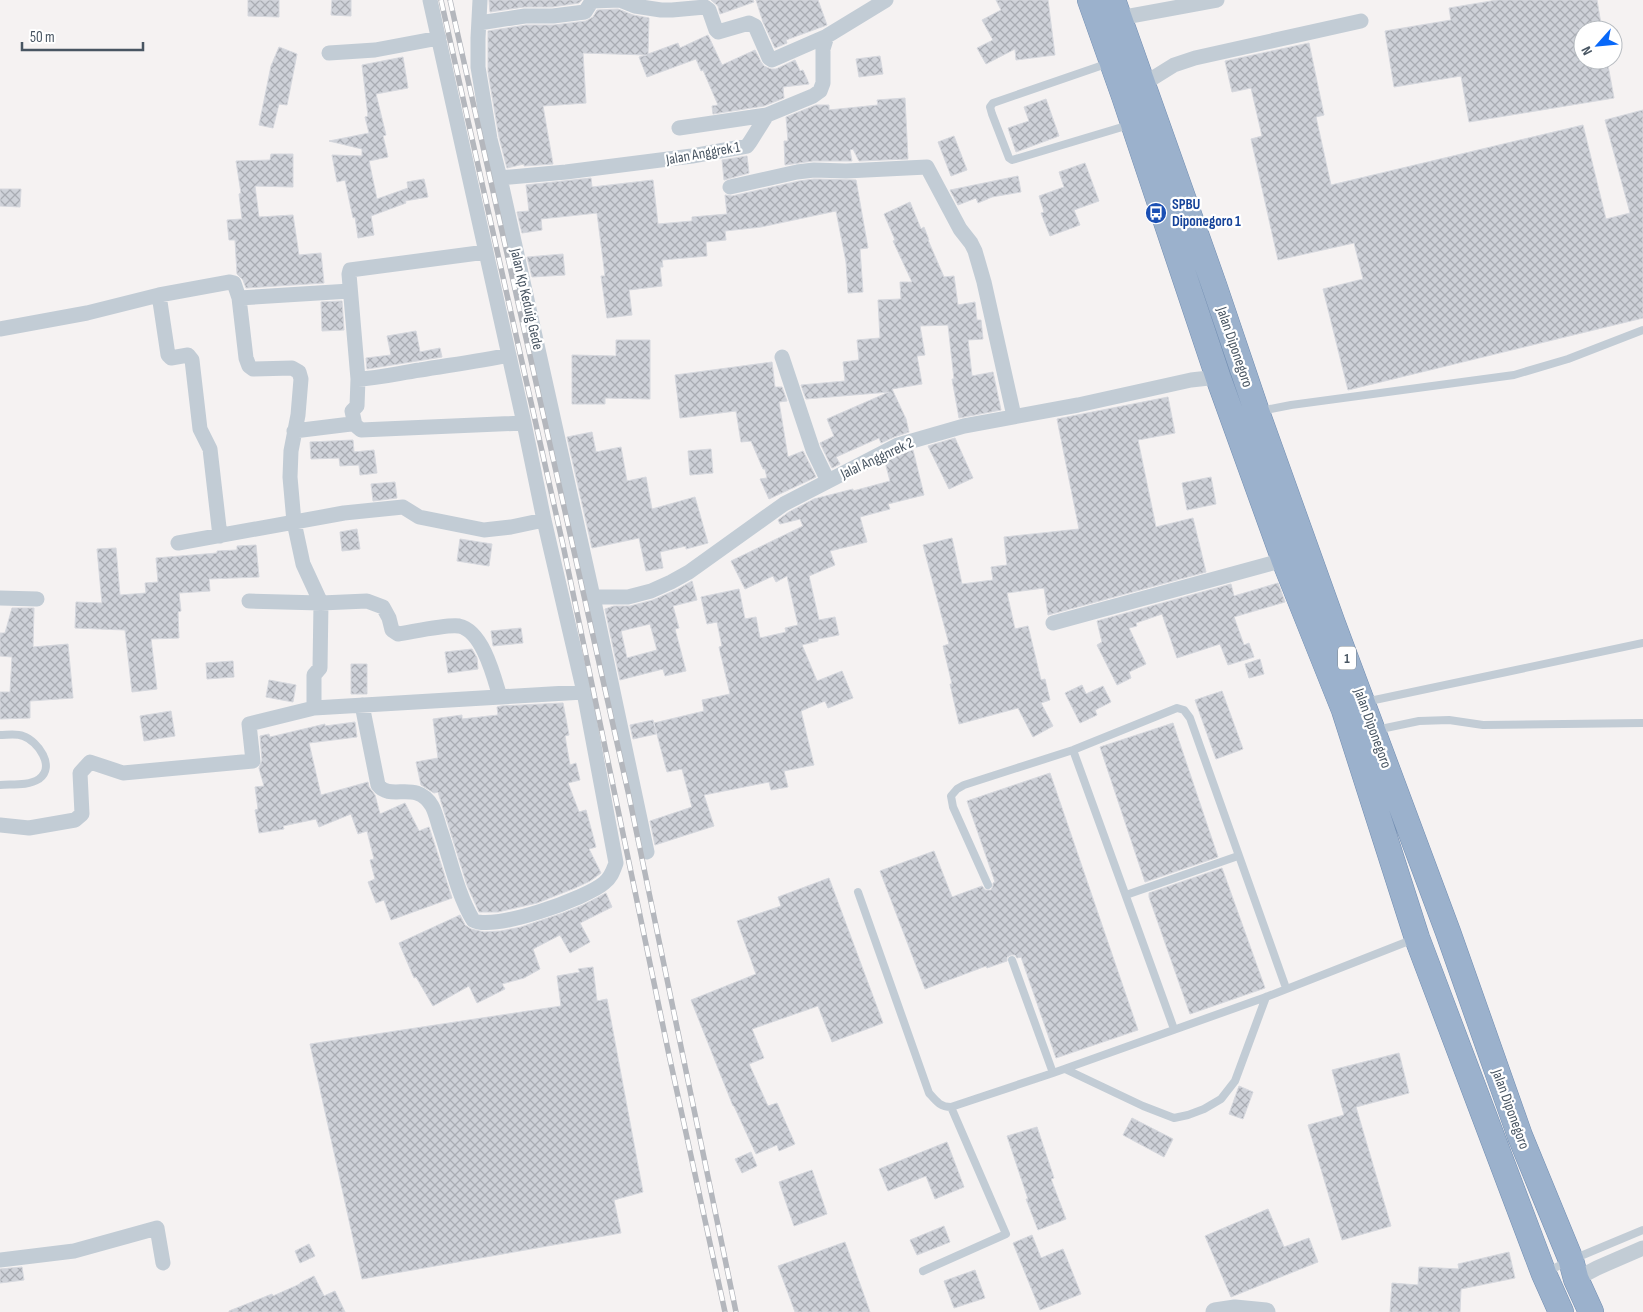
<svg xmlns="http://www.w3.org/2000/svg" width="1643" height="1312" font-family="'Sofia Sans Condensed',sans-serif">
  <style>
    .building { fill: url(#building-cross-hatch); stroke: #d6d8de; fill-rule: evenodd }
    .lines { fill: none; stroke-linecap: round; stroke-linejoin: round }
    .trunk-casing { stroke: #718db1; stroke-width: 26 }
    .service { stroke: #c2ccd5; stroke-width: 8 }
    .minor { stroke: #c2ccd5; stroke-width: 15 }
    .tertiary { stroke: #c2ccd5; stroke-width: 19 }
    .trunk { stroke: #9bb1cc; stroke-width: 25 }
    .rail-casing { stroke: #b4b7bd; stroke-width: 5.5 }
    .rail { stroke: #fff; stroke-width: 4; stroke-dasharray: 11; stroke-linecap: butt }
    .labels { text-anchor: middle; stroke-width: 4.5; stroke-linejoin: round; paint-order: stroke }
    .shield { fill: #fff; stroke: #7f8891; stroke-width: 1 }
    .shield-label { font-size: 14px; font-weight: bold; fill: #485562 }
    .street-label { font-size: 15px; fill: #485562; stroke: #fff }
    .transit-label { font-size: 15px; font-weight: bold; fill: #164399; stroke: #fff; text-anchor: start }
  </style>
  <defs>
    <pattern id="building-cross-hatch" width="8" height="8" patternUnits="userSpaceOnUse" patternTransform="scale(1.25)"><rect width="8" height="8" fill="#ced1d8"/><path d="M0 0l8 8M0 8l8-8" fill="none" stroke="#a9acb3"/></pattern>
  </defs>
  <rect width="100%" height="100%" fill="#f5f2f2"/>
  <path class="building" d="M248 0H279V17L248 16Z
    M332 0H351V16L331 15Z
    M489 0H582L579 3 552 7H524L490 12Z
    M711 0H753L754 2 720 14 718 6Z
    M756 0H818L827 25 786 40 787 43 775 48 763 22Z
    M996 0H1048L1055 55 1016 60 1015 49 986 64 977 48 993 40 982 20 1001 10Z
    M1497 0H1597L1602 30H1583V60H1607L1614 98 1469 122 1461 76 1394 87 1385 31 1451 20 1449 8Z
    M618 9 633 15 649 18 648 54 678 43 680 48 708 35 722 65 755 50 761 62 764 66 771 69H776L795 60 800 71 803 70 809 84 783 87 784 98 764 106 713 114 712 106 718 105 703 70 701 71 696 59 647 77 639 57 647 55 583 53 586 103 543 106 553 164 524 166V164L507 168 499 137 488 72V31L526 25H554L586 21 593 17 597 10Z
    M1309 43 1324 115 1316 117 1331 185 1583 125 1606 219 1630 213 1605 120 1643 110V318L1348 390 1323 289 1363 279 1354 243 1278 260 1251 139 1262 136 1251 88 1232 92 1225 61Z
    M279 47 297 54 287 105 279 104 273 128 259 125 271 66Z
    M880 56 883 74 859 77 856 59Z
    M403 57 408 88 376 94 386 135 383 136 388 157 369 161 377 199 408 188 407 182 424 179 428 197 405 201 406 203 371 216 374 235 358 238 355 217 353 218 345 180 337 182 332 155 362 156V149L329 141 369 133 365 117 368 116 362 65Z
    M905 98 908 159 859 161 853 149 850 150 852 161H813L785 165 784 141H788L786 117 816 105H829V110L878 105 877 100Z
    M1046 99 1059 136 1016 152 1008 128 1029 121 1024 107Z
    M954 136 967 170 951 176 938 142Z
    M271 154H293V187L255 186 259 217 293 215 299 255 321 253 324 283 246 288 243 280 237 274 235 240H229L227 220 242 219 239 194 241 193 236 161 270 160Z
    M747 156 749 173 724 180 722 160Z
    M1085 163 1099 201 1074 210 1080 225 1050 236 1041 213 1044 212 1039 196 1064 187 1059 172Z
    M1018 176 1021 192 992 197 978 203 976 198 958 205 950 190Z
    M591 178 592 187 653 180 658 224 692 221V217L727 214 725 195 732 196 799 181 814 179 856 180 868 248 860 249 863 292 848 293 846 262 836 211 761 227 725 231 726 240 706 242 707 256 662 260 663 267H660L662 286 629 290 632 315 607 318 601 276H605L597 213 541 219 542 230 522 233 517 212 529 211 526 185Z
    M0 189H21L20 207 0 206Z
    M910 202 921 229 924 227 929 240H928L944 277 954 276 958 305 975 302 977 320H981L983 339 968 340 972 376 993 372 1001 410 959 418 952 379H954L948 325 920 326 925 355 917 356 922 384 892 389 906 419 909 432 894 437 881 443 879 438 836 457 840 464 832 468 820 443 834 436 827 419 889 392 806 399 801 385 845 381 843 362 859 360 857 340 880 338 878 300 901 299 900 282H912L893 241 895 240 884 214Z
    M563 254 565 275 532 277 527 257Z
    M342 301 344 330 322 331 321 302Z
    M416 331 420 352 440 348 442 357 367 369 366 358 391 355 387 336Z
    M616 340H650V399L605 398V404H572V355L616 356Z
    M772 362 775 387H782L787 401 779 402 788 457 803 451 816 477 769 499 760 479 767 478 765 469H763L751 441 741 442 736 411 680 418 675 375Z
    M1168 397 1175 433 1138 440 1156 527 1193 518 1206 572 1048 615 1044 588 1007 593 1015 629 1028 626 1041 680 1045 679 1050 700 1041 703 1053 726 1033 737 1018 708 959 724 950 684H952L943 646 949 644 923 545 952 538 962 584 993 580 991 567 1007 565 1004 537 1079 529 1057 419Z
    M592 432 596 452 621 447 627 481 646 477 652 509 695 497 708 543 686 549V546L660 552 663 568 646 571 639 538 592 548 567 437Z
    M955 438 973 478 949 489 928 446Z
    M353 440 354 452 374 450 377 473 360 475 359 465 340 466 339 458 311 459 310 442Z
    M711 449 713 473 690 475 688 451Z
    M913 450 924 495 888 504 890 509 860 517 867 542 830 551 835 565 809 576 819 620 835 617 839 635 818 639V641L802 645 817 681 842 671 853 698 828 708 825 701 801 711 814 765 784 771 788 787 771 790 769 782 704 795 714 826 655 845 650 821 692 807 682 769 667 772 654 723 704 711 702 700 730 694 719 647 722 646 717 622 707 624 701 597 739 589 745 619 756 617 760 638 786 632 785 628 798 625 787 576 776 582 773 576 745 589 731 561 803 526 800 519 780 524 778 520 789 512 814 499 853 489V491L890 481 885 462 901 454Z
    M1211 477 1216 504 1187 510 1182 483Z
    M395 482 397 498 373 501 371 484Z
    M357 529 360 549 342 551 340 532Z
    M460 539 492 544 489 566 457 561Z
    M256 545 259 577 209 579 210 591 179 593 181 611 178 612 179 638 151 639 157 689 132 692 125 630 75 628 76 602 102 603 97 549 116 548 120 595 146 593 145 583 158 582 156 558 217 553V551L237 550V546Z
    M692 581 697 600 673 606 679 628 675 629 686 671 665 676 663 669 620 680 605 609 614 606H630L653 600 678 589ZM650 624 657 650 627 658 621 631Z
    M1278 583 1285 602 1234 617 1244 645 1249 643 1254 657 1228 665 1220 644 1177 658 1162 614 1136 623 1137 626 1129 628 1146 664 1129 672 1131 678 1117 685 1097 645 1102 642 1097 621 1231 584 1234 596Z
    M12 608H34L33 647 68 644 73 698 30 701V718L0 719V692H10L12 657 0 656V633H5Z
    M521 628 523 643 493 646 491 631Z
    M472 649 477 658 478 669 448 673 445 652Z
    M1260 659 1264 674 1249 678 1245 664Z
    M233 661 234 677 207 679 206 663Z
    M351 664H367V694H351Z
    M269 680 296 685 293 702 266 697Z
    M1082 685 1086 694 1103 686 1111 702 1095 710 1097 715 1080 723 1065 693Z
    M1222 691 1243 749 1216 759 1195 700Z
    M563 703 569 735 565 736 570 765 576 763 580 780 568 783 579 812 586 810 596 847 589 849 601 873 590 881 575 888 537 903 498 912H479L467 885 438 792 434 793 421 785 416 762 438 758 433 719 462 715V719L498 715 497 707 501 706Z
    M171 711 175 736 144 741 140 716Z
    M653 720 656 734 633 739 630 725Z
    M355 722 357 737 309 743 321 795 368 782 369 787 375 795 380 814 405 803 419 831 429 827 452 898 391 920 384 900 376 903 368 882 375 879 370 860 374 859 367 831 358 834 351 814 319 827 316 819 283 826 284 829 259 833 255 810 258 809 255 787 264 786 259 768 262 760 260 736 269 734 270 737 325 724V726Z
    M1173 723 1218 857 1145 882 1100 747Z
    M1050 773 1138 1030 1056 1058 1021 957 1017 958 1015 955H1011L1007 957V961L987 968 986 966 925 989 880 871 934 851 952 897 982 886 985 890H991L993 886V883L995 882 967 801Z
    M1222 868 1265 988 1190 1014 1149 897V893Z
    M829 878 883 1023 832 1042 818 1006 752 1029 764 1058 749 1064 768 1106 777 1103 795 1144 779 1151 777 1145 756 1154 734 1106H733L691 1000 756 974 737 921 781 906 778 897Z
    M606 893 612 907 580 923 590 942 570 953 560 935 533 949 540 969 524 978 502 984 505 989 477 1003 469 986 433 1006 416 977 414 978 399 943 460 915 465 925 471 929 484 932 501 931 521 927 563 913 583 905Z
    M593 967 597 1001 607 999 643 1192 614 1200 621 1233 362 1279 310 1044 561 1006 557 976 580 972 578 969Z
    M1399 1053 1409 1093 1356 1107 1391 1226 1342 1240 1308 1125 1344 1115 1332 1070Z
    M1239 1086 1253 1092 1243 1119 1229 1114Z
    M1132 1118 1173 1139 1164 1157 1123 1135Z
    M1037 1127 1054 1178 1051 1179 1066 1219 1038 1230 1026 1199H1028L1007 1136Z
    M947 1142 964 1187 935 1199 926 1176 888 1191 879 1169Z
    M751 1152 757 1166 742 1173 735 1159Z
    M812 1170 827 1214 794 1226 779 1182Z
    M1268 1209 1284 1247 1309 1238 1318 1262 1231 1297 1205 1236Z
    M944 1226 950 1242 917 1255 910 1240Z
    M1032 1235 1041 1258 1063 1249 1081 1294 1040 1310 1013 1243Z
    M845 1242 870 1312H795L778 1266Z
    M309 1244 315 1256 300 1263 295 1251Z
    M1509 1252 1515 1278 1461 1289 1460 1312H1390L1392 1283 1418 1285 1419 1267 1459 1269 1458 1264Z
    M22 1267 24 1280 0 1283V1269Z
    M975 1270 985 1298 954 1308 944 1281Z
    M314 1276 324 1296 335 1291 345 1312H229V1311L272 1294 273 1296 300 1284V1283Z"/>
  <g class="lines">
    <g class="trunk-casing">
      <path id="trunk" d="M1090 0 1124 96 1218 377 1284 560 1344 710 1417 938 1544 1274 1561 1312
        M1113 0 1214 285 1257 412 1333 624 1448 932 1520 1136 1571 1260 1576 1279 1591 1312"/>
    </g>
    <path class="service" d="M1109 63 993 103 990 107 992 114 1009 158 1012 160 1129 125
      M1260 411 1291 405 1514 375 1568 359 1643 330
      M1365 702 1643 643
      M1376 730 1419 721 1449 720 1483 725 1643 723
      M0 735C7 735 16 733 23 736 38 741 56 767 39 779 28 786 12 784 0 785
      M1073 750 1174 1029
      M988 885 953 807 951 796 957 789 964 785 1073 750 1177 708 1184 710 1190 718 1286 988
      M858 892 929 1093C936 1101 940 1107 951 1107L1053 1073 1266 997 1414 939
      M1126 895 1238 856
      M1012 960 1053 1073
      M1065 1069 1143 1106 1174 1118 1188 1115 1204 1109 1221 1099 1235 1081 1266 997
      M923 1271 1006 1234 951 1107
      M1546 1272 1571 1260 1643 1230"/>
    <path class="minor" d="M480 0 478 38V67L490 139 500 178 593 597 647 852
      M1114 19 1217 0
      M479 23 525 16H553L585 12 592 1 620 0 635 6 661 10H672L705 7 709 10 716 30 718 32 749 23 755 26 769 58 772 60 827 36
      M329 53 375 50 439 38
      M1137 88 1174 65 1195 58 1361 21
      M679 128 767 115
      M500 178 566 172 692 156 747 146 750 142 767 115 813 96 820 91 823 83V49L827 36 886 0
      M730 187 797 172 814 170 846 171 927 167 960 229 971 243 975 251 984 282 1014 416
      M159 295 168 355 171 358 188 355 192 360 200 429 210 449 220 536
      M239 298 350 291
      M0 329 87 313 159 295 230 282 234 283 239 298 246 358 249 366 253 369 292 368 299 372 301 379 298 415 291 451 290 477 294 522 303 564 321 603 320 668 314 675V708
      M782 357 813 450 828 481
      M358 379C380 378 399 373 420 370 450 365 479 361 509 355
      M355 425 352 411 357 406 358 379 349 274 350 270 486 252
      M294 431 351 424 355 425 361 430 524 423
      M178 543 344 513 403 507 419 517 484 530 511 527 544 520
      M593 597H628L651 591 671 582 689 572 784 504 898 445 964 426 1078 405 1191 380 1218 377
      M0 598 37 599
      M249 601 321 603 367 601 383 607 389 618 392 630 398 634C412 632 447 624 459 626 483 631 494 677 500 697
      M1053 623 1284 560
      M362 705 378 785C391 802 416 779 432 806 436 813 438 824 441 832 451 861 457 893 473 920 493 932 587 898 604 883 611 878 613 871 616 863L584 692 544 520 524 423 430 0
      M0 825 29 828 75 820 82 814 80 773 90 762 123 773 253 761 249 724 314 708 584 692
      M0 1260 74 1251 157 1228 163 1263
      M1576 1279 1597 1268 1643 1248"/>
    <path class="tertiary" d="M1215 1312 1235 1309 1266 1312"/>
    <use href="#trunk" class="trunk"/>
    <g class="rail-casing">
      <path id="rail" d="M441 0 563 545 669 1055 725 1312
        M450 0 629 796 736 1312"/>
    </g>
    <use href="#rail" class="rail"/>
  </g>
  <defs>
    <g id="bus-disc" transform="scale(1.125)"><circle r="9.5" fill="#1a4fb4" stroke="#fff"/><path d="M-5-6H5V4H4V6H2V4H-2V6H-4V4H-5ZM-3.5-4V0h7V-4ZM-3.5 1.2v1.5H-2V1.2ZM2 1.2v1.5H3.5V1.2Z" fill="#fff"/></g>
  </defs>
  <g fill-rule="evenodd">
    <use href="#bus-disc" x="1156" y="213"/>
  </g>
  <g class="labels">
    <rect class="shield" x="1338" y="646.5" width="18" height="23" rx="4"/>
    <g class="shield-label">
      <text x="1347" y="663">1</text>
    </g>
    <g class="street-label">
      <text transform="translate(703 153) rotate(-10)" y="5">Jalan Anggrek 1</text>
      <text transform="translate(527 299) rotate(77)" y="5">Jalan Kp Keduig Gede</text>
      <text transform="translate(1235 347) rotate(71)" y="5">Jalan Diponegoro</text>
      <text transform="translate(877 458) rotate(-25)" y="5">Jalal Anggnrek 2</text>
      <text transform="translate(1373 728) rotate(70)" y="5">Jalan Diponegoro</text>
      <text transform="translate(1511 1109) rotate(70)" y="5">Jalan Diponegoro</text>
    </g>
    <g class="transit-label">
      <text x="1172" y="209">SPBU<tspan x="1172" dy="17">Diponegoro 1</tspan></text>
    </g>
  </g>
  <g transform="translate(1598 45) rotate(243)"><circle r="24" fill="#ffffff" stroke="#b6bbc0"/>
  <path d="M0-4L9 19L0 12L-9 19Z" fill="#0868f9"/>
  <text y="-8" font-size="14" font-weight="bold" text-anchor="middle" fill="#485562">N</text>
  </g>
  <path d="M22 42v8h121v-8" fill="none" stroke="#485562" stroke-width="2.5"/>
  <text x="30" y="42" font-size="15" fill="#485562" stroke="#ffffff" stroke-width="4" paint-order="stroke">50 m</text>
</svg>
